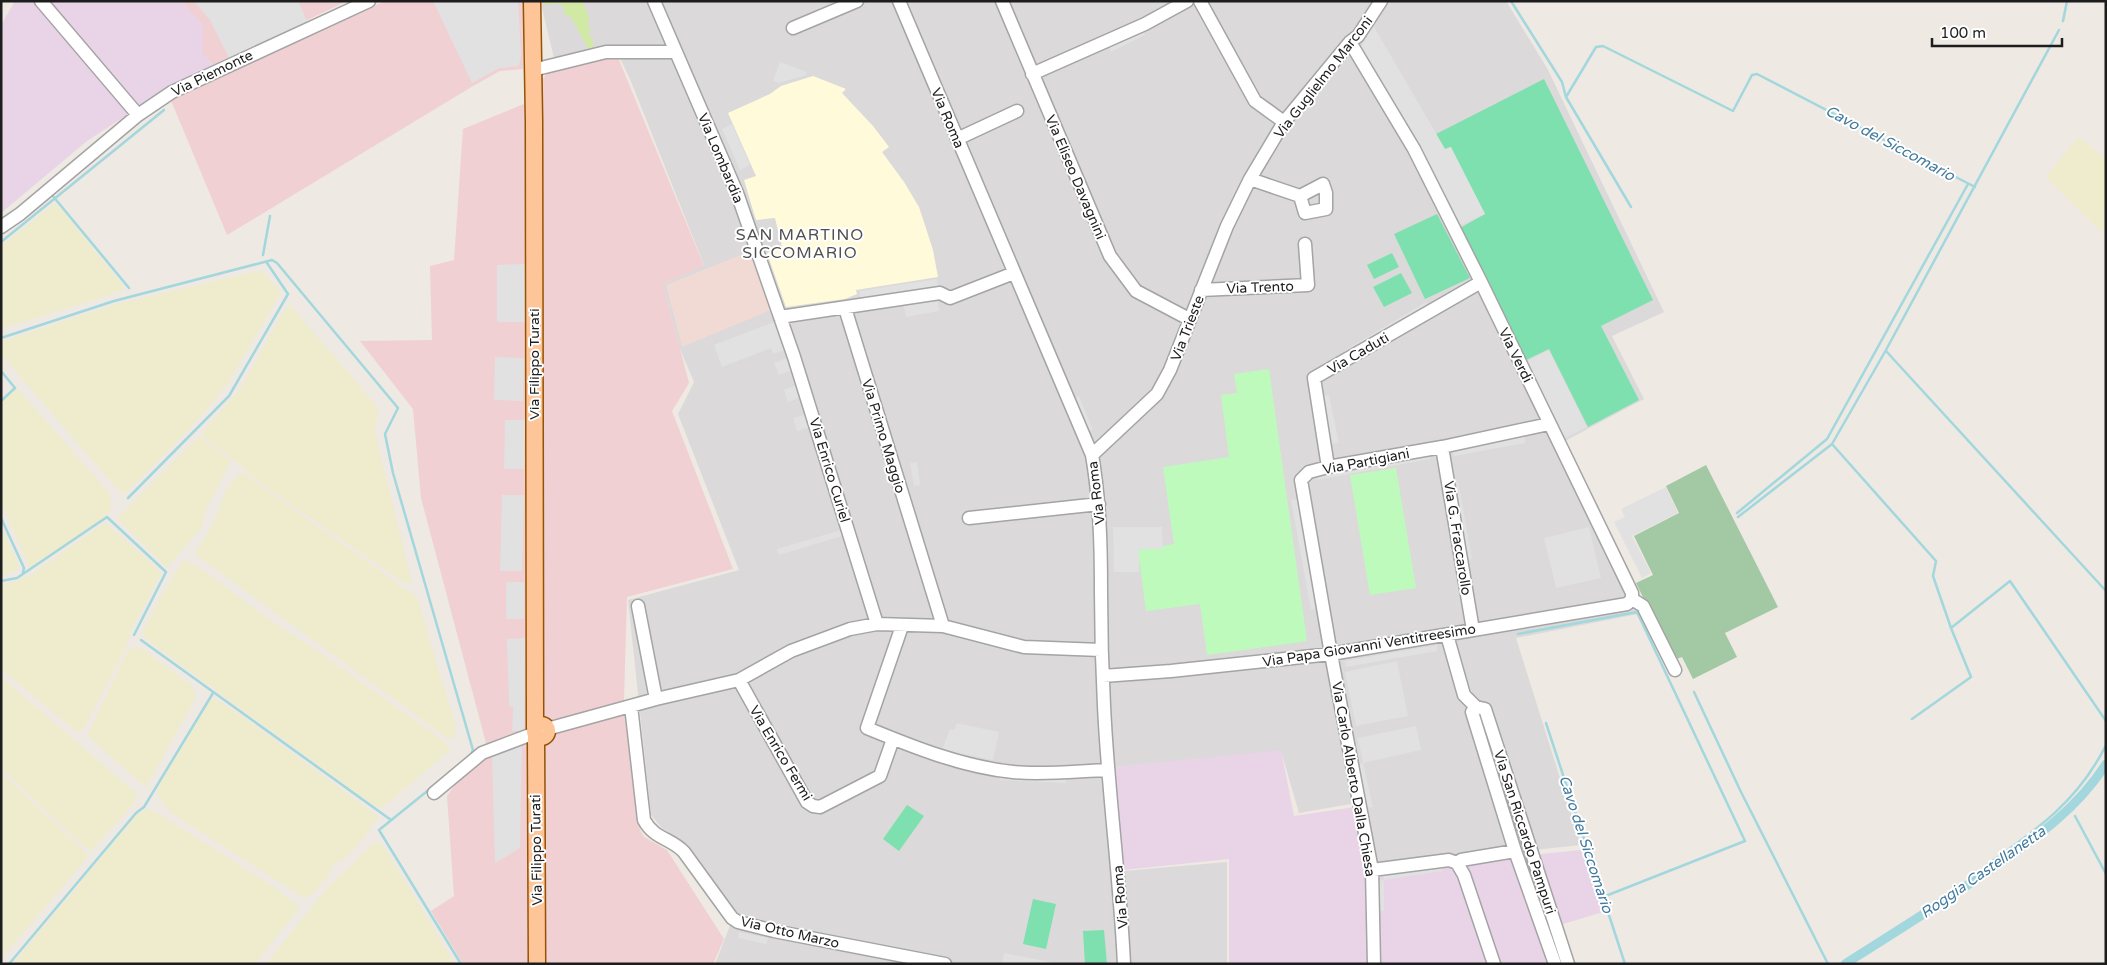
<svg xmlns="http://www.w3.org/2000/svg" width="2107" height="965" font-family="'Varela Round',sans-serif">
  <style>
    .residential { fill: #dbd9da }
    .commercial { fill: #f0d0d3 }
    .industrial { fill: #e8d4e6 }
    .education { fill: #fffbda }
    .military { fill: #f1d9d4 }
    .farmland { fill: #eeeccc }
    .grass { fill: #d0eaa6 }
    .cemetery { fill: #a3c8a4 }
    .park { fill: #bffabd }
    .pitch { fill: #7ee0ae }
    .parking { fill: #e1e1e1 }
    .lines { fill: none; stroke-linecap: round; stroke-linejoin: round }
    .stream { stroke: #a1d7dd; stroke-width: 2.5 }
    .canal { stroke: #a1d7dd; stroke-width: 9 }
    .minor-casing { stroke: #a4a4a4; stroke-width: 15 }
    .major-casing { stroke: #955200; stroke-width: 19 }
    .minor { stroke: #fff; stroke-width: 12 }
    .major { stroke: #fec598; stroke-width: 16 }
    .labels { text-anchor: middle; stroke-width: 4; stroke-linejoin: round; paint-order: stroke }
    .street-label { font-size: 14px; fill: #1d1d1d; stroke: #fff }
    .water-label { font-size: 15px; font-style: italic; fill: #427b9e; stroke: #fff }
    .quarter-label { font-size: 16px; letter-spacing: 1px; fill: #505050; stroke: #fff }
  </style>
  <rect width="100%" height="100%" fill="#eee9e2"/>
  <path class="residential" d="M542 1H1506L1547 68 1664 312 1612 336 1644 399 1563 442 1643 613 1516 638 1581 845 1376 867 1362 802 1299 813 1281 751 1113 767 1124 871 1227 862V964H715L735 913 682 841 661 827 651 815 628 600 739 570 678 414 694 382 680 349 663 284 704 265 630 79 618 54 576 62 554 58 542 8Z"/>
  <path class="commercial" d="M180 1H347L213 65 203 55V25Z
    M385 1H523V69L500 71 473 86 227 235 170 98Z
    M617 55 704 266 663 284 689 383 672 411 733 569 627 597 624 699 640 830 644 837 667 850 724 939 713 964H463L431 911 454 896 447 796 486 743 421 498 413 409 360 341 432 340 430 266 454 260 463 129 524 104 551 68Z"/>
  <path class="industrial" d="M15 1H180L203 25V55L213 65 168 88 87 141 1 213V25Z
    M1281 750 1294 816 1355 807 1369 871 1581 850 1603 912 1563 924 1575 964H1229V859L1123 870 1113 767Z"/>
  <path class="education" d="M813 76 846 89 842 93 873 126 889 147 882 152 904 182 919 207 933 250 938 277 856 290 857 294 845 299 786 307 767 253 782 247 775 218 756 220 744 180 756 176 728 113 770 94 781 86Z"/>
  <path class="military" d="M751 253 771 310 682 347 666 285 743 254Z"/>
  <path class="farmland" d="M2078 137 2106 159 2104 234 2046 177Z
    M56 203 124 287V290L1 329V246Z
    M259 271 264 273 281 292 227 385 191 427 125 494 122 493 96 465 1 354V342L4 341 117 304Z
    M290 305 376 405 378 410 375 430 376 439 412 583 403 582 305 514 252 477 239 464 202 436 204 430 240 389 282 314Z
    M18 389 111 495 110 512 107 515 30 568 1 502V404L14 390Z
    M199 437 231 461 206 509 201 528 167 568 117 518Z
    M241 472 417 597 455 725V737L448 738 445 736 196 555V552L213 524 227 488Z
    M105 523 151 563 161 574 132 628 127 645 101 696 85 725 81 732H77L1 669V585L21 580 31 575Z
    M1 527 18 563V569L13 572 1 576Z
    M185 560 203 570 274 623 312 647 427 729 449 746V751L383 807H376L143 637 144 630 159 600 182 562Z
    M135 647 145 651 191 685 195 694 194 701 146 787 90 738 88 734 128 650Z
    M1 677 136 793 135 802 91 851 81 844 1 768Z
    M212 698 221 702 250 722 378 817 363 839 343 860 334 863 331 867 329 876 309 897H303L290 889 170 812 157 793 160 784Z
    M1 772 89 856 1 958Z
    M147 809 157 813 194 836 275 888 300 907 255 964H13L136 816Z
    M374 843 382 844 455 964H266L325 890Z"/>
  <path class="grass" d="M544 1H583L590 21 587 24 591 30 588 32 594 43 592 48H588L571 17 566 16 561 3 544 5Z"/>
  <path class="cemetery" d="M1706 465 1778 607 1725 633 1737 657 1693 679 1682 657 1674 660 1636 583 1653 575 1634 536 1679 513 1666 486Z"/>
  <path class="park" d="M1269 369 1307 641 1207 655 1200 604 1146 611 1138 550 1174 544 1163 467 1229 457 1221 395 1237 393 1234 374Z
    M1396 468 1416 588 1370 595 1350 475Z"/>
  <path class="pitch" d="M1544 79 1653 300 1601 326 1639 400 1588 427 1549 349 1526 360 1460 228 1485 214 1450 147 1445 150 1436 134Z
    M1437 214 1470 278 1425 299 1394 234Z
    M1392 253 1399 267 1374 279 1367 265Z
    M1401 273 1412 293 1384 307 1373 287Z
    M907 805 924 816 899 851 883 839Z
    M1033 899 1056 904 1046 949 1023 944Z
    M1104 930 1107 964H1085L1083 931Z"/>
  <path class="parking" d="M194 1H298L308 23 230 60 210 20Z
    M433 1H518L521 54 519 66 499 68 472 83Z
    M1373 25 1445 149 1451 147 1485 214 1459 226 1359 51Z
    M1142 29 1145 35 1111 52 1109 47Z
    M780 62 807 72 806 75 779 83 773 81Z
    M732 124 750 165 740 170 722 129Z
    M525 264 526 322H497V265Z
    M937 279 938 286 860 299 859 291Z
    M937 297 939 311 906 317 903 302Z
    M1426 302 1428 306 1347 355 1344 351Z
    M774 322 785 350 773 354 771 348 722 367 714 345Z
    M1549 350 1587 427 1565 438 1527 361Z
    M495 357 524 358 523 401 494 400Z
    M788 358 793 370 779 375 774 363Z
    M797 385 802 397 788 402 784 390Z
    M1329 395 1339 443 1332 444 1322 396Z
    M1079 396 1093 430 1087 432 1073 398Z
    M807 414 811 427 797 431 793 418Z
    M505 420H525L524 469H504Z
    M1524 435 1525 443 1454 456 1452 448Z
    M1429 453 1430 459 1317 480 1316 474Z
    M917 462 920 485 914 486 910 463Z
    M1458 480 1472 559 1464 560 1450 481Z
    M1666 487 1678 513 1632 536 1651 573 1642 578 1614 522 1625 517 1621 509Z
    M502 495H524L522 571H500Z
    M1298 499 1318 608 1311 610 1291 500Z
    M1113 527H1162L1163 549H1139V572H1114Z
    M1589 527 1601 578 1556 588 1544 538Z
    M841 530 842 536 779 555 777 549Z
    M506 582H524V619H506Z
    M525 638 524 731H512L513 707 509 706 507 639Z
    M1437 645V651L1346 667 1345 661Z
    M1397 661 1408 716 1356 726 1345 672Z
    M957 723 999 732 993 760 942 750 950 729 954 730Z
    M1416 726 1421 750 1363 763 1373 807 1366 808 1356 764 1363 763 1358 738Z
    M522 743 520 848 495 863 492 756Z
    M1000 775 1065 776 1066 783 1000 780Z
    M1442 863 1443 871 1384 880V911H1378V881L1384 880 1383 873Z
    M739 932 768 938 766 944 738 938Z
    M1004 953 1060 964H1002Z"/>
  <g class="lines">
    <path class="stream" d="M1511 1 1562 82 1566 97 1631 207
      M2063 21 2067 1
      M1566 97 1596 47 1603 46 1733 111 1752 75 1757 74 1975 187
      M52 195 129 288
      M1 242 164 110
      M263 255 270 216
      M1 338 114 301 272 260 277 263 398 408 385 434 393 473 473 750 470 756
      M1886 351 2106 591
      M1 371 15 388 1 401
      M1832 444 1936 561 1933 576 1951 628 2010 581 2106 721
      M128 498 229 396 288 294 267 263
      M1737 513 1827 439 1968 184
      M1738 517 1832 444 1886 350 2059 30
      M1 518 24 568 23 573
      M1 581 17 578 107 517 166 572 134 635
      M1518 634 1637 612 1745 841 1603 897
      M141 640 391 820
      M1694 692 1741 792 1828 964
      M1912 719 1971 677 1951 628
      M1546 723 1625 964
      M431 788 379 830 461 964
      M2071 809V810
      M2075 816 2106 874
      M1988 864C2037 830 2079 800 2106 745
      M9 964 136 813 144 807 213 693"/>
    <path class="canal" d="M1845 964C1895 932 1946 901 1995 866 2037 837 2078 808 2106 764"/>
    <g class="minor-casing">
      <path id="minor" d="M41 1 138 115
        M654 1 737 193 794 357 877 624
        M899 1 1092 455C1100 501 1101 546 1101 592 1101 630 1102 668 1104 706 1108 792 1120 878 1124 964
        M1002 1 1110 256 1136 291 1189 319
        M1200 1 1255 101 1284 122
        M793 28 857 1
        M1350 42 1414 149 1481 282 1632 593V599L1643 606 1675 670
        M541 68 606 52H676
        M1032 74 1145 24 1187 1
        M957 139 1017 111
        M1250 179 1300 196
        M1323 184 1326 193V209L1305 213 1300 196Z
        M1 227 20 214 138 115 172 92 369 1
        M1201 290 1308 285 1305 244
        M845 308 943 626
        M780 317 940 293 950 298 1014 273
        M1442 447 1473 630
        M1092 455 1157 394 1170 370 1227 226 1250 179 1284 122 1350 42 1358 36 1381 1
        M1328 467 1314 378 1481 282
        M969 518 1099 504
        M638 606 656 699
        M902 626 867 728C913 747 963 767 1013 772 1043 775 1078 771 1108 770
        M1447 635 1464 695 1476 707
        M1103 676 1171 671 1331 654 1627 604 1632 599
        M739 680 807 802 813 806 820 807 880 776 893 739
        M631 706 644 820C654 839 671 838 684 852L732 918 738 922 774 931 945 964
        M547 729 656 699 739 680 791 651 850 629 877 624 943 626 1024 647 1101 650
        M434 793 482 753 535 733
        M1457 863 1461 860 1515 851
        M1372 870 1449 860 1457 863 1464 875 1494 964
        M1374 964 1372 870 1331 654 1301 480 1309 472 1328 467 1442 447 1549 424
        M1555 964 1515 851 1472 712 1476 707 1485 709 1568 964"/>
    </g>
    <g class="major-casing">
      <path id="major" d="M532 1 534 121 535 728
        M535 731a6 6 0 1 1 12 0a6 6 0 1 1-12 0Z
        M536 736 537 964"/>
    </g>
    <use href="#minor" class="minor"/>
    <use href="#major" class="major"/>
  </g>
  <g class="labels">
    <g class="street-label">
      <text transform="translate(212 73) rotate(-26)" y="5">Via Piemonte</text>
      <text transform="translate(1323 77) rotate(-52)" y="5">Via Guglielmo Marconi</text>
      <text transform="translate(948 118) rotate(67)" y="5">Via Roma</text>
      <text transform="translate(721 158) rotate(67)" y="5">Via Lombardia</text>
      <text transform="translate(1076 177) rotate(67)" y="5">Via Eliseo Davagnini</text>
      <text transform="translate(1260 287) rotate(-2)" y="5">Via Trento</text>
      <text transform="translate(1187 328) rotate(-69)" y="5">Via Trieste</text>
      <text transform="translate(1358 353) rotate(-30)" y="5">Via Caduti</text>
      <text transform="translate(1516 355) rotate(64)" y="5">Via Verdi</text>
      <text transform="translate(534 364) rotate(-90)" y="5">Via Filippo Turati</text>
      <text transform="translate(884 436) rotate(73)" y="5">Via Primo Maggio</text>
      <text transform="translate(1366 461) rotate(-11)" y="5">Via Partigiani</text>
      <text transform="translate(830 470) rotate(73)" y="5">Via Enrico Curiel</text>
      <text transform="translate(1096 493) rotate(-97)" y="5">Via Roma</text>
      <text transform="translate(1458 538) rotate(81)" y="5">Via G. Fraccarollo</text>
      <text transform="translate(1369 645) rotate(-9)" y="5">Via Papa Giovanni Ventitreesimo</text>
      <text transform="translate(781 753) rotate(59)" y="5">Via Enrico Fermi</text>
      <text transform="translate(1354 779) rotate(80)" y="5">Via Carlo Alberto Dalla Chiesa</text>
      <text transform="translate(1525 832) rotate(72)" y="5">Via San Riccardo Pampuri</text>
      <text transform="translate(536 850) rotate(-91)" y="5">Via Filippo Turati</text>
      <text transform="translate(1120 897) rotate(-95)" y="5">Via Roma</text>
      <text transform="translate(790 932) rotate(13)" y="5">Via Otto Marzo</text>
    </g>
    <g class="water-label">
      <text transform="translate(1890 143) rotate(28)" y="5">Cavo del Siccomario</text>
      <text transform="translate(1586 844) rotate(72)" y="5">Cavo del Siccomario</text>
      <text transform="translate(1983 872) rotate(-35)" y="5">Roggia Castellanetta</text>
    </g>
    <g class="quarter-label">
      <text x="800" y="240">SAN MARTINO<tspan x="800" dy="18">SICCOMARIO</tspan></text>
    </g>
  </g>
  <rect width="2107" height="965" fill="none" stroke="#1d1d1d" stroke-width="5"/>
  <path d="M1932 38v8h130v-8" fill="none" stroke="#1d1d1d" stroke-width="2.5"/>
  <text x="1940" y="38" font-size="15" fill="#1d1d1d" stroke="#ffffff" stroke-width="4" paint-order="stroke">100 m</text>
</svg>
